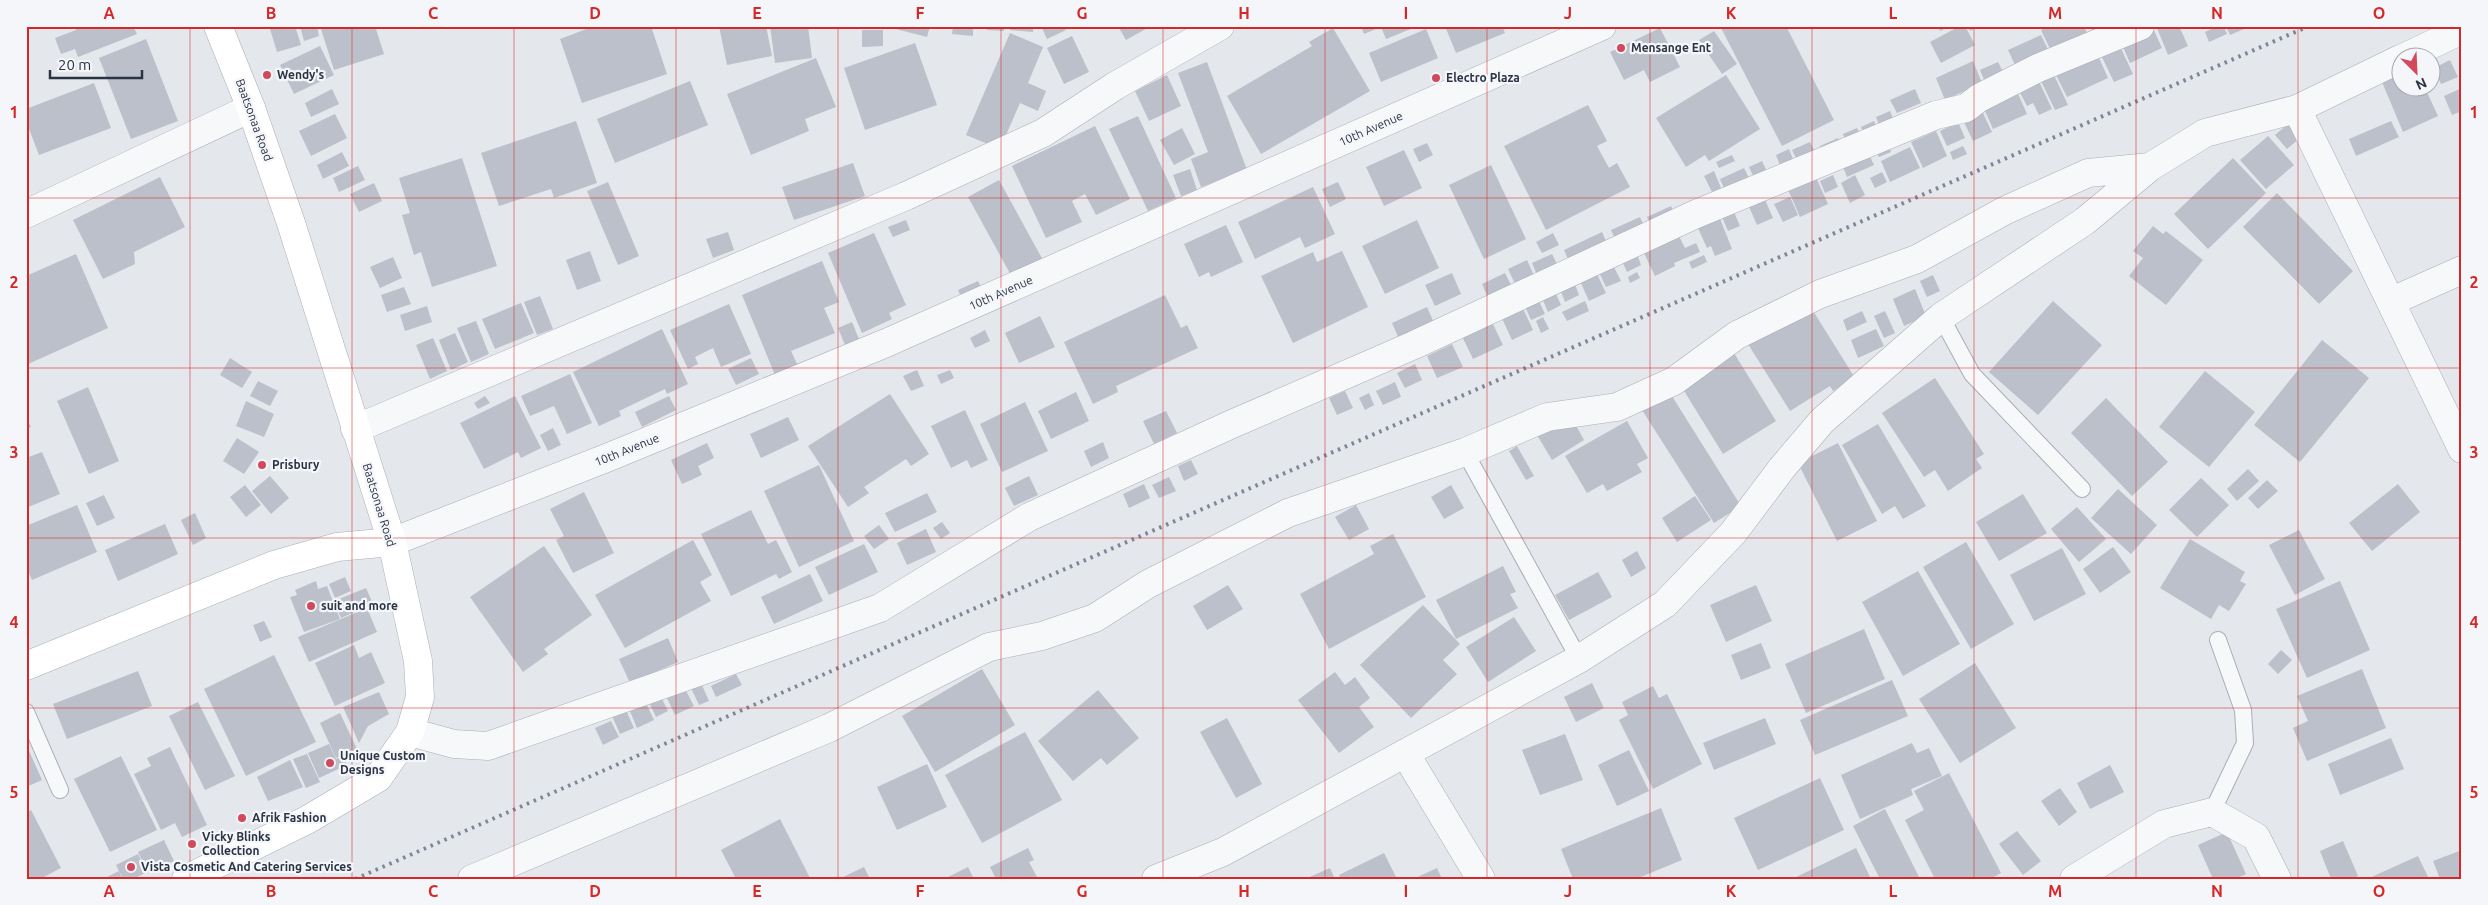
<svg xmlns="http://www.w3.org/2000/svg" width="2488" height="905" font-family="Ubuntu,sans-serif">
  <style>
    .building { fill: #bbc0ca }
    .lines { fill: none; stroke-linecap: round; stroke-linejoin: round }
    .lane-casing { stroke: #a9aeb7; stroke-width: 18 }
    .street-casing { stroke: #a9aeb7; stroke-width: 29 }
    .secondary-casing { stroke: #a9aeb7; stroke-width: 29 }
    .lane { stroke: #f7f8fa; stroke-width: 16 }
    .street { stroke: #f7f8fa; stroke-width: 28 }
    .secondary { stroke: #fff; stroke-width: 28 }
    .rail { stroke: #7d8696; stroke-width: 4; stroke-dasharray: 2.5 5; stroke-linecap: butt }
    .grid { fill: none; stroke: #d62828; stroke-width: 1; stroke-opacity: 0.55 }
    .poi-dot { fill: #d1495b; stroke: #f4f6f9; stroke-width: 2 }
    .labels { text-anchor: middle; stroke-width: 4.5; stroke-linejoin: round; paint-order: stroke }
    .poi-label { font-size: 12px; font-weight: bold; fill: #2b3445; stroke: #f4f6f9; text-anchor: start }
    .street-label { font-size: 12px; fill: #2b3445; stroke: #f4f6f9 }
    .neatline { fill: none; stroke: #d62828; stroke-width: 2 }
    .grid-label { font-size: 16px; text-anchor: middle; font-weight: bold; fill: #d62828 }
  </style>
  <rect width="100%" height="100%" fill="#e4e7ec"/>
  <path class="building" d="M77 26H133L137 34 78 57 75 49 61 54 55 38 76 30Z
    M279 26H295L301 45 277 52 270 29Z
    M300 26H317L319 36 304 41Z
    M320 26H375L384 54 334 70Z
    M588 26H651L667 74 582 103 560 39 589 28Z
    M719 26H766L772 56 727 65Z
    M770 26H808L812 58 775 63Z
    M893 26H930L927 37 892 28Z
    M953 26H973V36L952 34Z
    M987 26H1004V31L987 30Z
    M1010 26H1033V32L1010 30Z
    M1041 26H1064L1066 30 1047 39Z
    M1118 26H1151L1126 40Z
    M1361 26H1418L1386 39 1381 27 1364 34Z
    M1445 26H1502L1505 33 1456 53Z
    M1720 26H1786L1834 120 1782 146Z
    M1938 26H1951L1940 31Z
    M1960 26H1965L1975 45 1941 63 1930 42Z
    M1968 26H1981L1970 31Z
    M2050 26 2052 29 2059 26H2084L2090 39 2052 53 2041 30Z
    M2090 26H2105L2094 34Z
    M2152 26 2162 48 2130 63 2120 40Z
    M2160 26H2179L2188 46 2168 55 2157 28Z
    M2218 26H2223L2227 34 2209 42 2205 32Z
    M2226 26H2251L2230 35Z
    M1333 28 1370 91 1261 154 1227 96 1312 46 1309 42Z
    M1660 28 1680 67 1650 82 1644 70 1624 80 1610 52Z
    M1426 29 1438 58 1381 82 1369 53Z
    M862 30H883V46L862 47Z
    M1714 31 1737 64 1722 74 1699 40Z
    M1010 33 1043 47 1028 83 1046 91 1038 111 1020 103 1000 149 966 135Z
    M2041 35 2051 56 2018 71 2008 50Z
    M1072 36 1089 72 1064 84 1047 48Z
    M146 39 178 121 131 139 99 58Z
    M2117 40 2133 74 2114 82 2098 49Z
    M915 43 937 105 865 130 844 68Z
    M320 46 334 75 294 94 280 65Z
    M2096 51 2108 78 2067 97 2054 71Z
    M816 58 836 107 805 119 809 131 751 155 727 94Z
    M2450 60 2458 77 2441 84 2434 68Z
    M1973 61 1982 83 1945 100 1936 78Z
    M1207 62 1247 170 1201 187 1191 159 1208 152 1178 73Z
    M1998 62 2005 76 1986 84 1980 70Z
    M2400 74V88H2425L2438 116 2403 132 2382 82Z
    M1167 75 1181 106 1149 121 1135 91Z
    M1726 75 1760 129 1709 161 1705 155 1686 167 1656 118Z
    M2036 75 2052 109 2039 115 2033 103 2027 106 2016 85Z
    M2054 75 2068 105 2055 110 2041 81Z
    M690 81 708 125 615 163 597 119Z
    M94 83 111 128 39 155 26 121V109Z
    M2015 87 2027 114 1993 129 1981 102Z
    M2462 88V111L2452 115 2444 96Z
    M332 89 339 104 311 117 305 103Z
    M1915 89 1921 103 1897 113 1890 100Z
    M1588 105 1607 141 1597 146 1609 168 1617 163 1630 187 1546 230 1504 146Z
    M1890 111 1895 123 1881 130 1876 117Z
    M1982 111 1992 132 1973 141 1963 120Z
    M335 114 347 138 311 156 299 131Z
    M1138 116 1176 198 1148 211 1109 129Z
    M576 121 597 183 554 198 551 189 499 206 481 153Z
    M1874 121 1878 130 1865 136 1861 127Z
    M2391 121 2399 137 2356 156 2349 139Z
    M1958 122 1965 138 1947 146 1940 131Z
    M2289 123 2301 137 2287 149 2275 135Z
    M1095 126 1130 199 1096 215 1085 194 1072 201 1082 222 1046 238 1012 166Z
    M1182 128 1195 154 1174 165 1160 140Z
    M1857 128 1861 137 1847 143 1843 134Z
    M1936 131 1947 156 1923 168 1911 142Z
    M2268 136 2294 165 2266 189 2240 160Z
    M1838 138 1841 145 1823 153 1820 146Z
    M1810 142 1816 154 1798 162 1792 150Z
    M1427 143 1433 155 1419 162 1413 149Z
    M1888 144 1891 152 1879 157 1875 150Z
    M1963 146 1967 154 1953 160 1950 152Z
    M1910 147 1920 168 1890 182 1881 161Z
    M1789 149 1794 162 1781 168 1776 155Z
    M1404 150 1422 188 1384 206 1366 167Z
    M1867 150 1874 165 1847 177 1841 162Z
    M342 152 349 166 323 179 317 165Z
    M1732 155 1735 161 1719 168 1716 162Z
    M462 158 497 266 432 287 421 252 414 255 402 215 410 213 399 178Z
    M2233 158 2266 193 2208 249 2174 214Z
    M1762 161 1769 176 1756 182 1749 167Z
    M853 163 865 196 794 220 782 187Z
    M1491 165 1526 239 1484 259 1449 185Z
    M358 166 365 180 339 192 333 178Z
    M1744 168 1751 182 1726 193 1720 179Z
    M1190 169 1197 190 1181 196 1173 175Z
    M1714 171 1721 188 1712 192 1704 176Z
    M1882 172 1887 182 1875 188 1870 178Z
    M1814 173 1828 204 1800 217 1786 185Z
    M1833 175 1838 187 1825 193 1820 181Z
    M1855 175 1865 195 1850 203 1841 183Z
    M160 177 185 227 134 252 135 264 103 279 73 220Z
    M999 180 1044 262 1013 279 968 197Z
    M608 182 639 256 618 265 587 191Z
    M1338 182 1346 199 1330 207 1322 189Z
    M374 183 382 201 359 212 350 194Z
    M1313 187 1335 234 1305 248 1300 237 1255 259 1238 222Z
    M2277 193 2353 271 2319 304 2243 227Z
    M1763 195 1773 218 1757 225 1747 202Z
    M1790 197 1798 215 1783 222 1774 204Z
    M1671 206 1676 218 1652 229 1647 217Z
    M1734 212 1740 226 1728 231 1722 217Z
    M1719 216 1732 249 1715 256 1711 246 1707 248 1697 226Z
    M1640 217 1646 230 1617 243 1611 230Z
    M906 220 910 230 893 237 888 227Z
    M1417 220 1439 268 1385 294 1362 246Z
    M1226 225 1243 262 1211 277 1209 272 1199 277 1184 244Z
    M2153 226 2163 234 2166 231 2203 260 2166 305 2129 276 2143 258 2133 251Z
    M728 232 734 250 713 258 706 239Z
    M1602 232 1609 248 1571 266 1564 250Z
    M874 233 906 305 889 313 892 319 862 333 828 253Z
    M1553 233 1559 245 1542 253 1536 242Z
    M1679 236 1685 248 1696 243 1700 252 1674 263 1675 266 1655 276 1643 251Z
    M590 251 601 281 577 290 566 260Z
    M1342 251 1368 307 1293 343 1261 276 1313 252 1317 262Z
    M76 254 108 328 26 365V276Z
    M1552 254 1558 266 1537 275 1532 263Z
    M1637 254 1641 265 1627 272 1622 261Z
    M1704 255 1707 262 1692 269 1689 262Z
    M393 257 402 278 380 288 370 267Z
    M1527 260 1536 280 1517 288 1508 269Z
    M822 261 839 302 824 308 835 333 791 351 798 366 775 375 742 295Z
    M1613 265 1621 281 1606 287 1599 272Z
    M1637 272 1640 278 1630 283 1628 277Z
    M1452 273 1461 294 1435 306 1425 285Z
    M1505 273 1514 291 1490 302 1482 284Z
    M1597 274 1606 293 1589 301 1580 281Z
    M1933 275 1940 291 1927 297 1920 281Z
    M978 281 983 292 963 301 958 290Z
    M1574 282 1579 295 1565 302 1560 289Z
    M404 287 411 304 387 312 381 295Z
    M1915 289 1926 316 1904 326 1893 299Z
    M1555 292 1561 305 1548 312 1542 298Z
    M1165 295 1181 328 1187 325 1198 348 1116 386 1118 392 1093 404 1064 342Z
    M540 296 553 329 537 335 524 302Z
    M1537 297 1545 314 1531 320 1524 304Z
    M1585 301 1589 311 1567 321 1562 312Z
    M2053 301 2102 345 2038 415 1989 372Z
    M1520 302 1533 330 1512 340 1499 312Z
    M521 303 534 333 495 349 482 319Z
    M729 304 751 354 721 367 713 348 695 357 698 364 688 369 670 330Z
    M427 306 432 322 405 331 400 315Z
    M1810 306 1855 378 1833 391 1830 386 1790 411 1748 344Z
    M1427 307 1434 323 1399 339 1392 323Z
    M1862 311 1867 322 1847 331 1843 320Z
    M1885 311 1895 333 1884 338 1874 316Z
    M1040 316 1055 347 1019 363 1005 333Z
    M1543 317 1549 329 1541 333 1536 321Z
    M1490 318 1503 345 1473 359 1460 332Z
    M476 321 489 354 471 362 457 328Z
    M852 322 859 339 845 345 838 328Z
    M662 329 688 384 667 394 665 389 619 411 621 416 599 426 573 372Z
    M1876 329 1884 346 1858 358 1851 340Z
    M985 330 990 341 975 348 970 338Z
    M455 333 468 362 451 370 439 340Z
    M433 338 447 371 430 379 416 345Z
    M2322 340 2369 378 2300 462 2254 425Z
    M1452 344 1463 367 1437 378 1427 356Z
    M1734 353 1776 421 1723 454 1681 386Z
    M230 358 252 372 242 388 220 375Z
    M751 358 759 374 736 385 728 369Z
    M1415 364 1422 380 1405 388 1397 373Z
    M917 370 924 386 911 391 903 376Z
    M950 370 954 378 941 384 937 375Z
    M2205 371 2255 412 2209 467 2159 427Z
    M570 374 592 423 567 434 554 406 530 416 521 396Z
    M1935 378 1984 454 1976 459 1982 468 1948 491 1935 470 1924 477 1882 413Z
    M258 381 278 391 270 406 250 396Z
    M1395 382 1401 397 1383 405 1376 391Z
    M88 387 119 461 89 474 57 401Z
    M1345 391 1353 408 1337 415 1329 398Z
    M1076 392 1089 421 1051 439 1038 411Z
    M1369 393 1374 405 1365 410 1359 398Z
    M1670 393 1741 506 1714 523 1642 410Z
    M890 394 929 454 911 466 906 459 864 487 869 493 848 507 808 446Z
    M485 396 490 403 478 409 474 403Z
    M515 396 541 448 521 458 518 452 484 469 460 423Z
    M669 396 676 410 642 427 635 412Z
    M2106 398 2168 462 2132 496 2071 433Z
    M246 401 274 414 264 437 236 426Z
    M1025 402 1048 451 1002 472 980 424Z
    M965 410 988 460 971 468 967 460 951 468 931 426Z
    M1166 411 1177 433 1154 444 1143 421Z
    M26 417 31 427 26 429Z
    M788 417 799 440 761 458 750 434Z
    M1573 420 1584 440 1552 460 1537 435Z
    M1627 421 1648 458 1637 464 1642 472 1607 491 1603 484 1587 493 1565 456Z
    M1878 424 1926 506 1903 519 1895 506 1882 514 1842 445Z
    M553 428 561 445 548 451 540 435Z
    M237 438 259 452 244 474 223 461Z
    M1103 442 1109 458 1091 467 1084 451Z
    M707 443 714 458 698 466 702 475 682 484 671 460Z
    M1838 443 1877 521 1837 541 1798 463Z
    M1517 446 1534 476 1526 480 1509 451Z
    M42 452 60 494 26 508V458Z
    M1191 460 1198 474 1184 481 1178 466Z
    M819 465 854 541 799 567 764 491Z
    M2248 469 2259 481 2237 501 2227 489Z
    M270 476 289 498 271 514 252 491Z
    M1029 476 1038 495 1014 506 1005 488Z
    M1169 477 1176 491 1159 498 1152 485Z
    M2201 478 2229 505 2197 537 2169 510Z
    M2267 480 2278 491 2258 509 2248 498Z
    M1144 484 1150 498 1129 508 1123 494Z
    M2398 484 2420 512 2372 551 2349 523Z
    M245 485 261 505 246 517 230 497Z
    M1451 485 1464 508 1444 519 1431 497Z
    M2118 489 2157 525 2131 554 2091 518Z
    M584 492 614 553 573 573 556 540 564 536 550 509Z
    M927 493 937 512 895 532 885 513Z
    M2023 494 2047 533 1999 561 1976 522Z
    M104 495 115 518 97 526 86 503Z
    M1695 496 1711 520 1677 542 1662 518Z
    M77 505 97 552 32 580 26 566V526Z
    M1356 505 1369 529 1349 540 1335 517Z
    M2077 507 2106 539 2079 562 2051 529Z
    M751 510 768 544 776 540 792 572 779 579 776 574 731 596 701 534Z
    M195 513 206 538 193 545 181 520Z
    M942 522 950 533 941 539 933 528Z
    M165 524 178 554 118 581 105 550Z
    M879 525 889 539 874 549 864 536Z
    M926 529 936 552 907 565 897 543Z
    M2299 530 2325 579 2295 595 2269 545Z
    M1393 534 1426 597 1329 649 1300 594 1374 554 1370 546Z
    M2190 539 2245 572 2240 581 2246 584 2229 611 2219 605 2211 619 2160 588Z
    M693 540 712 575 700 582 711 601 625 648 595 595Z
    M1966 542 2014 624 1971 649 1923 567Z
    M864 544 878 572 829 595 815 567Z
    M544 546 592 615 544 649 548 654 523 672 470 597Z
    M2113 547 2131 572 2100 593 2083 569Z
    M2062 548 2086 594 2034 621 2010 575Z
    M1637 551 1646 568 1631 577 1622 560Z
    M1503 566 1516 592 1510 594 1518 608 1456 639 1436 600Z
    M1918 571 1960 644 1903 676 1862 602Z
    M1598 572 1612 597 1569 620 1555 595Z
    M810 574 823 601 774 624 761 597Z
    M345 577 351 591 335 598 329 584Z
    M316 581 318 589 327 586 340 619 304 632 290 597 297 595 295 590Z
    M2340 581 2370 650 2307 678 2276 609Z
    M1228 585 1243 609 1207 630 1193 606Z
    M1756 585 1772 621 1726 642 1710 605Z
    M366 588 373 604 341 618 334 601Z
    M1423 605 1460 644 1443 660 1457 674 1411 718 1360 665Z
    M367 608 377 632 309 662 298 637Z
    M1514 617 1536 651 1488 682 1466 647Z
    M264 621 272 637 260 642 253 625Z
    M1864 629 1885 679 1806 713 1785 664Z
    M668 638 678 662 630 683 619 659Z
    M1761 643 1771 668 1741 680 1731 655Z
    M354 645 359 658 371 652 385 683 335 706 315 663Z
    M2281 650 2292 660 2278 674 2268 664Z
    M274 655 316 742 246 776 204 689Z
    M1975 663 2016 728 1960 763 1919 699Z
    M982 669 1015 725 935 772 902 716Z
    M2362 669 2386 728 2307 761 2293 728 2308 721 2297 696Z
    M138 671 152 706 67 739 53 704Z
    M1335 672 1345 685 1355 677 1370 698 1359 707 1374 727 1339 753 1298 700Z
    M736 674 742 685 716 697 711 686Z
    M1892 680 1908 716 1815 755 1800 720Z
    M701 683 709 701 699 705 691 688Z
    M1592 683 1604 708 1576 722 1564 697Z
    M1653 686 1659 698 1667 694 1702 764 1653 789 1619 720 1628 715 1622 702Z
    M684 687 694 706 675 715 666 696Z
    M1098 690 1139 738 1107 765 1101 758 1073 781 1038 741Z
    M379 692 389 714 368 726 359 743 343 707Z
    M660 695 668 711 656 717 648 700Z
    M645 701 654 720 637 728 629 709Z
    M198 702 235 776 205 790 169 716Z
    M626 710 634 728 620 734 612 716Z
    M340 713 357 749 336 758 320 723Z
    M1227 718 1262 784 1236 798 1200 732Z
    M1765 718 1776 744 1714 770 1703 743Z
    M611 721 619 737 603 745 595 728Z
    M1025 732 1062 800 982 843 945 775Z
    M1565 734 1583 780 1540 795 1522 750Z
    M2391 738 2404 769 2340 795 2328 764Z
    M1912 743 1917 753 1929 748 1942 776 1911 789 1913 795 1860 819 1841 775Z
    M26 744 42 780 26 787Z
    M329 744 336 759 343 756 347 765 319 778 308 753Z
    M170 747 207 825 182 837 175 823 161 830 134 774 151 766 147 758Z
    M1629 750 1649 791 1617 806 1598 765Z
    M307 754 320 782 306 788 293 759Z
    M121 756 157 830 110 852 74 779Z
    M290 760 303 787 268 801 257 777Z
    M927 764 947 807 897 830 877 787Z
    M2110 765 2124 792 2090 809 2077 783Z
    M1949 773 2001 873 1990 879H1935L1905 820 1924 810 1914 791Z
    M1820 778 1844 830 1758 870 1734 818Z
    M2060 788 2077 812 2059 826 2041 801Z
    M1661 808 1682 860 1636 879H1573L1561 849Z
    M1885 809 1920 879H1880L1853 826Z
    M31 810 61 868 40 879H26V813Z
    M780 819 810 878 736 879 721 850Z
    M2017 831 2041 861 2023 875 1999 844Z
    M2227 832 2246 874 2235 879H2213L2198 845Z
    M164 840 174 861 148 873 138 852Z
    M2343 841 2358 876 2353 879H2331L2320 851Z
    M1028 848 1034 860 1029 862 1038 879H996L990 867Z
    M1856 848 1871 879H1792Z
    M2462 850V879H2440L2433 861Z
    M1384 853 1396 877 1341 879 1339 875Z
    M138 854 147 872 133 879H123L116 865Z
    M2418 856 2429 879H2367Z
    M864 867 870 879H839Z
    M968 867 974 879H944Z
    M1330 868 1335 879H1305Z
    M1437 868 1442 879H1413Z
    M119 871 122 879H103Z"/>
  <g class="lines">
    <g class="lane-casing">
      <path id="lane" d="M1941 317 1972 374 2082 489
        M1465 452 1579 659
        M26 712 60 790
        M2212 812 2245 743 2243 710 2218 640"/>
    </g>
    <g class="street-casing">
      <path id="street" d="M2403 58 2462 30
        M2297 109 2462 449
        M26 214 251 108
        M2392 301 2462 270
        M355 429 906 196 1043 133 1115 86 1220 26
        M392 542 609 457 886 343 1602 26
        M410 732 454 744 488 746 880 608 1029 517 1232 424 1414 345 1696 214 1936 115 1966 108 1979 98 2038 68 2140 26
        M1405 753 1481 879
        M472 879 829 728 989 647 1042 636 1095 618 1148 584 1288 513 1465 452 1547 417 1617 407 1674 381 1737 335 1820 294 1917 259 2004 211 2088 173 2150 167
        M1156 879 1223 852 1579 659 1665 604 1733 533 1782 468 1822 421 1941 317 2085 221 2150 167 2205 133 2297 109 2400 59
        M2074 879 2164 824 2212 812 2256 837 2277 879"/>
    </g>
    <g class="secondary-casing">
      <path id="secondary" d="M26 666 274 565 337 547 392 542
        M186 879 307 820 378 778 410 732 420 697 418 661 392 542 291 223 251 108 218 26"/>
    </g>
    <use href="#lane" class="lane"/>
    <use href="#street" class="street"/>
    <use href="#secondary" class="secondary"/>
    <path class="rail" d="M355 879 2309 26"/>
  </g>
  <path class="grid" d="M190 26V879M352 26V879M514 26V879M676 26V879M838 26V879M1001 26V879M1163 26V879M1325 26V879M1487 26V879M1650 26V879M1812 26V879M1974 26V879M2136 26V879M2298 26V879M26 198H2462M26 368H2462M26 538H2462M26 708H2462"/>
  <g class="poi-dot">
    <circle cx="1621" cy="48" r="5"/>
    <circle cx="267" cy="75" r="5"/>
    <circle cx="1436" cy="78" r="5"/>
    <circle cx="262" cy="465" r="5"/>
    <circle cx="311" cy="606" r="5"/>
    <circle cx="330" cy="763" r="5"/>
    <circle cx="242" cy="818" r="5"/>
    <circle cx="192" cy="844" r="5"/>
    <circle cx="131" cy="867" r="5"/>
  </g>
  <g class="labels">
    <g class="poi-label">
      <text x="1631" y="52">Mensange Ent</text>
      <text x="277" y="79">Wendy's</text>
      <text x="1446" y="82">Electro Plaza</text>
      <text x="272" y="469">Prisbury</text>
      <text x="321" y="610">suit and more</text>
      <text x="340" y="760">Unique Custom<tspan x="340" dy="14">Designs</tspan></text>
      <text x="252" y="822">Afrik Fashion</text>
      <text x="202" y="841">Vicky Blinks<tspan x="202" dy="14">Collection</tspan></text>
      <text x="141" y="871">Vista Cosmetic And Catering Services</text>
    </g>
    <g class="street-label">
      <text transform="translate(254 120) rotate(70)" y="4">Baatsonaa Road</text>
      <text transform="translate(1371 129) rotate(-24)" y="4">10th Avenue</text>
      <text transform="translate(1001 293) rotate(-24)" y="4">10th Avenue</text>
      <text transform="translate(627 450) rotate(-22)" y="4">10th Avenue</text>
      <text transform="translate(379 505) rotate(73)" y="4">Baatsonaa Road</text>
    </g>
  </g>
  <rect width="2488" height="905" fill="none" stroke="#f4f6f9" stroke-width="55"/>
  <g transform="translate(2416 72) rotate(156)"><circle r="24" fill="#f4f6f9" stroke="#a4a8b1"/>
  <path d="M0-4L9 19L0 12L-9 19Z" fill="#d1495b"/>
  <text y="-8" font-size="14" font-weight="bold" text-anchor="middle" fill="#2b3445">N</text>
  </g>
  <path d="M50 70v8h92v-8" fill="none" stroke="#2b3445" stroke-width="2.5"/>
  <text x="58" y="70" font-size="15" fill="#2b3445" stroke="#f4f6f9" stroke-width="4" paint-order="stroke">20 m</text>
  <rect x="28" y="28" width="2432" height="850" class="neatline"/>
  <g class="grid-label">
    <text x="109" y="19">A</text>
    <text x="271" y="19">B</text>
    <text x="433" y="19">C</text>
    <text x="595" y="19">D</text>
    <text x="757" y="19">E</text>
    <text x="920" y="19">F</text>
    <text x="1082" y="19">G</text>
    <text x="1244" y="19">H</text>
    <text x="1406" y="19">I</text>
    <text x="1568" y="19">J</text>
    <text x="1731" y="19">K</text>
    <text x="1893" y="19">L</text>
    <text x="2055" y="19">M</text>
    <text x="2217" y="19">N</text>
    <text x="2379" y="19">O</text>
    <text x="14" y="118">1</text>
    <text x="2474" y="118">1</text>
    <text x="14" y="288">2</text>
    <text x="2474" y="288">2</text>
    <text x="14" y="458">3</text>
    <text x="2474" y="458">3</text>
    <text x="14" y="628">4</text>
    <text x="2474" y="628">4</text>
    <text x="14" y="798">5</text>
    <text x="2474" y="798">5</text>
    <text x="109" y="897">A</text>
    <text x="271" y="897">B</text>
    <text x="433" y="897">C</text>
    <text x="595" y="897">D</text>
    <text x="757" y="897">E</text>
    <text x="920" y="897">F</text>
    <text x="1082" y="897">G</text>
    <text x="1244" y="897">H</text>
    <text x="1406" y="897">I</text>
    <text x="1568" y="897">J</text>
    <text x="1731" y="897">K</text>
    <text x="1893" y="897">L</text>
    <text x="2055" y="897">M</text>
    <text x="2217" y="897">N</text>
    <text x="2379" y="897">O</text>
  </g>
</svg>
